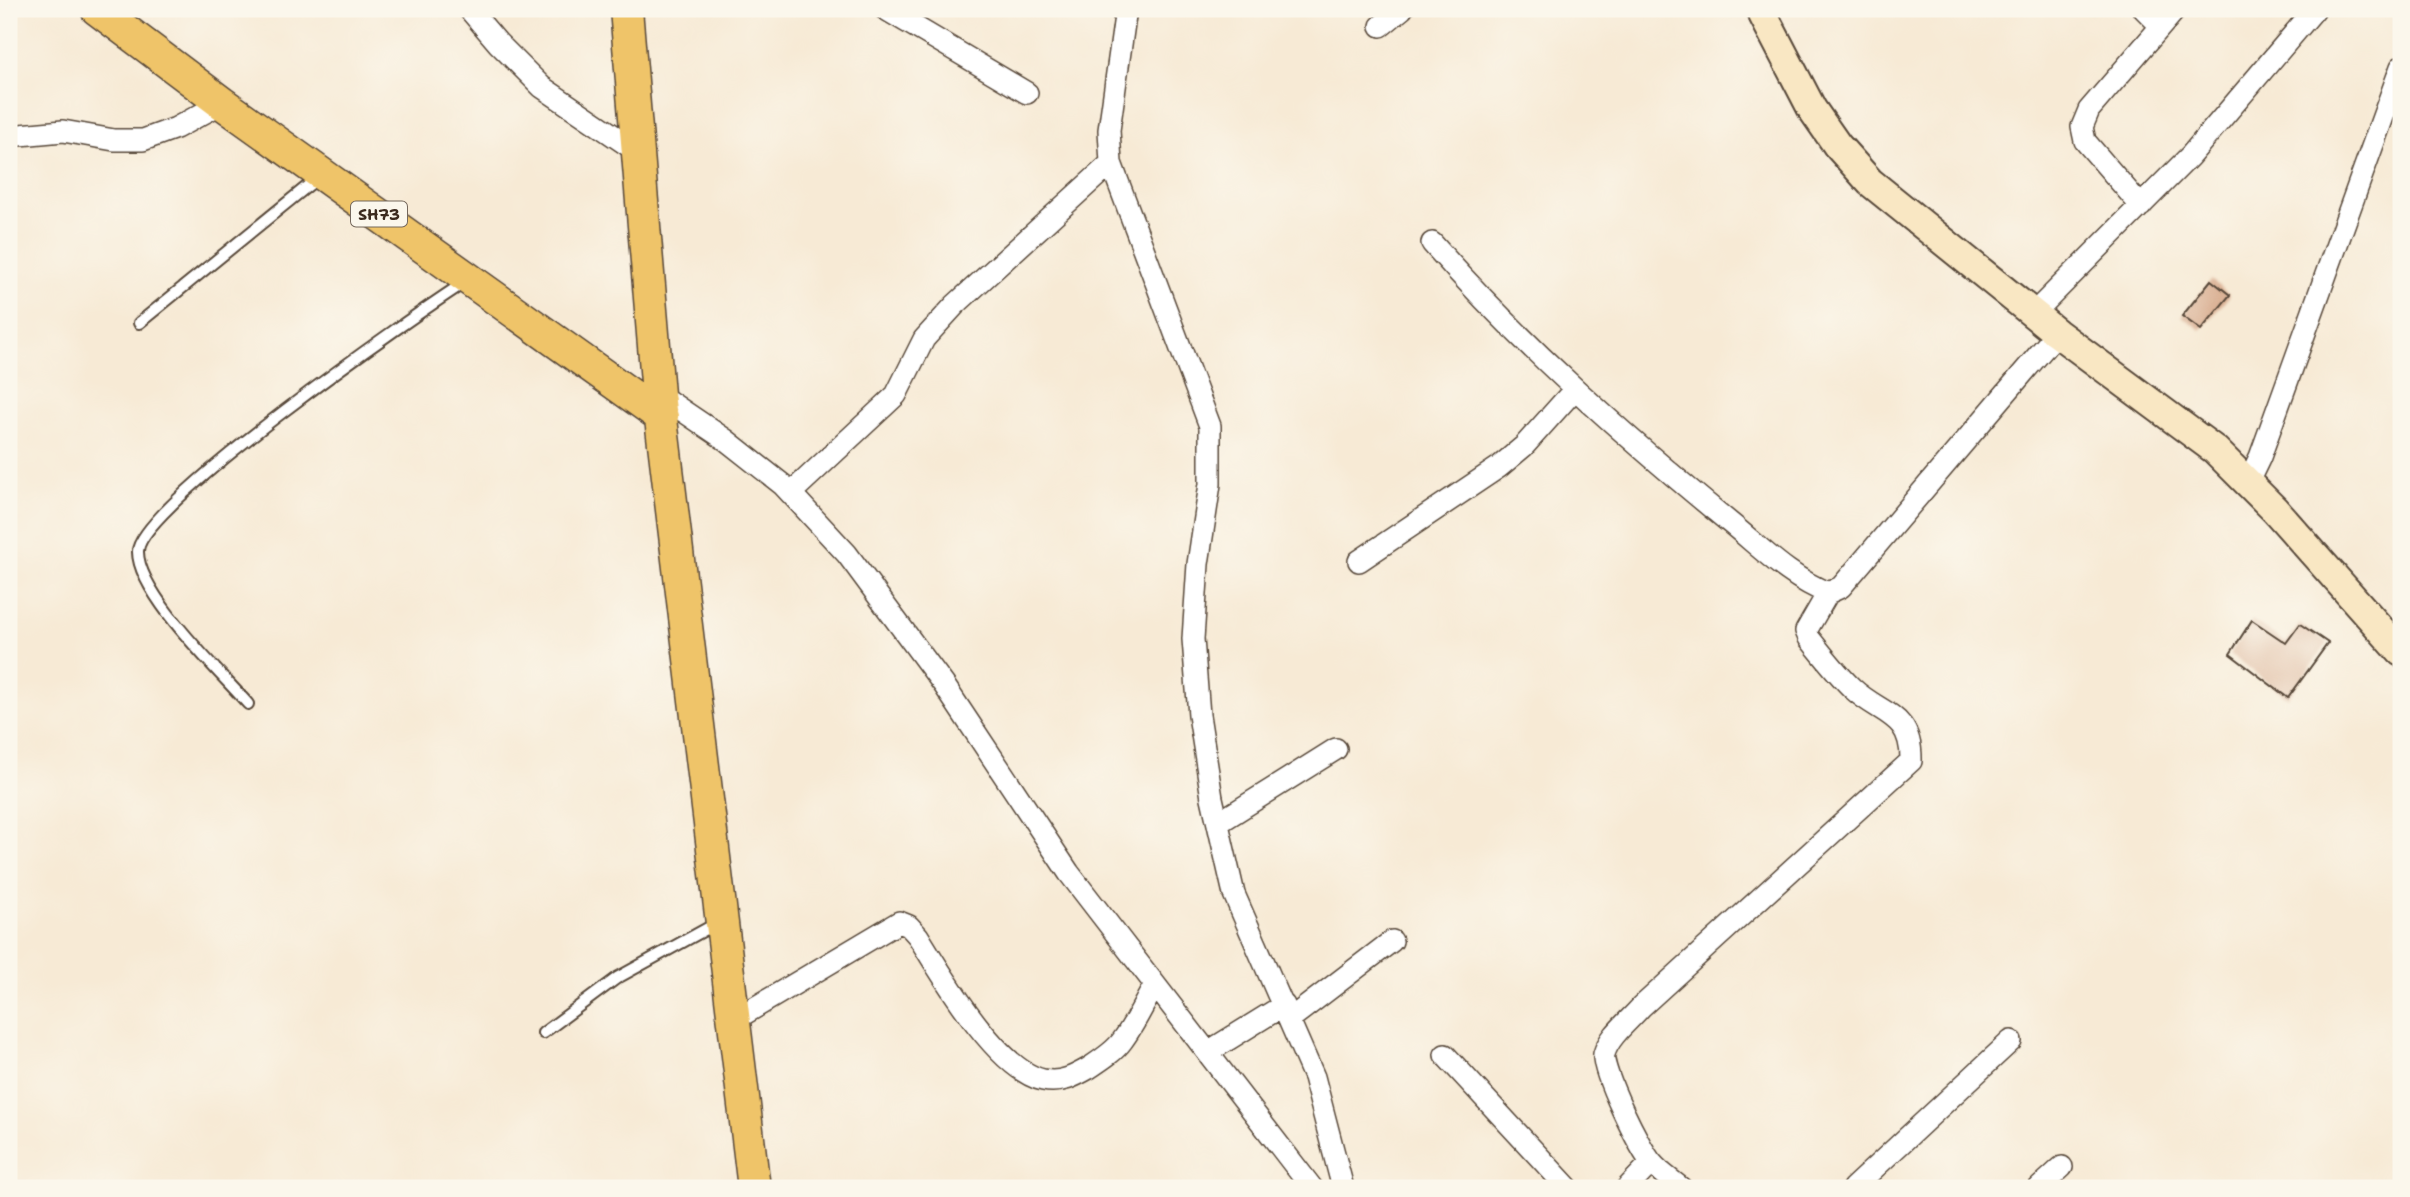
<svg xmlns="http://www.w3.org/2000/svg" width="2410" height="1197" font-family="'Shantell Sans',sans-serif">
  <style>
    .building { fill: #dbb397 }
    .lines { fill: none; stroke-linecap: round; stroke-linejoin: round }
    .lane-casing { stroke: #574739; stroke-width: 14 }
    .street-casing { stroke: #574739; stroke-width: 24 }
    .secondary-casing { stroke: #574739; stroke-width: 32 }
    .primary-casing { stroke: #574739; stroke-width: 35 }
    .lane { stroke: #fff; stroke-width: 10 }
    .street { stroke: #fff; stroke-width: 21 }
    .secondary { stroke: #f9e7c3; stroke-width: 28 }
    .primary { stroke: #efc469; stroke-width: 32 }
    .labels { text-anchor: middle; stroke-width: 6; stroke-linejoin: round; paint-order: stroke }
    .shield { fill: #fbf7ec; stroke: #75685c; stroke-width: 2 }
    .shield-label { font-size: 16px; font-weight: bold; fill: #3b2a1e }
  </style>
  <rect width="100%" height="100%" fill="#fbf7ec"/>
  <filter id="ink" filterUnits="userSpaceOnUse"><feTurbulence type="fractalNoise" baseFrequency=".0143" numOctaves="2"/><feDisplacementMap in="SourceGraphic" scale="14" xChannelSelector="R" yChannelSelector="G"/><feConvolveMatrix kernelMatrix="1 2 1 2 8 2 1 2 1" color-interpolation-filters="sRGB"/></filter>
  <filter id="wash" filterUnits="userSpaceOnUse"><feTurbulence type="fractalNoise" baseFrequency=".00686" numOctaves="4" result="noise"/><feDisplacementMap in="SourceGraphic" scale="28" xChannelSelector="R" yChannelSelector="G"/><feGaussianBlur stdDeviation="1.57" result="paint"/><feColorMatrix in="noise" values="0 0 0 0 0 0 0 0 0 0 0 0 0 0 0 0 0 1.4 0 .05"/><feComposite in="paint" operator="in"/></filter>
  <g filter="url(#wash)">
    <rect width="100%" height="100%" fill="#f7ead5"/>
    <g id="blocks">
      <path class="building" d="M2211 280 2230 295 2201 330 2182 316Z
        M2252 620 2286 643 2300 624 2328 643 2288 698 2230 654Z"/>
    </g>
  </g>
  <g filter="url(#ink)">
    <use href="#blocks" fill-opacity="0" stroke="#574739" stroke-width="2"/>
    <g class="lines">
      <g class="lane-casing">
        <path id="lane" d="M139 323 320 176
          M248 704C220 672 137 593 138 551 139 506 418 312 467 281
          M543 1033 617 978 719 922"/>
      </g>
      <g class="street-casing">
        <path id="street" d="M469 9 498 43 542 87 638 152
          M885 9 1027 93
          M1126 9 1109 130 1111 163 1210 426V484L1198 564 1193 639 1199 715 1212 798 1234 894 1314 1077 1343 1188
          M2144 9 2161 26
          M1381 26 1402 9
          M9 136 63 131 114 140H143L176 128 222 103
          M2141 206 2085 141 2082 127 2089 110 2176 9
          M1432 243C1522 345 1624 436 1729 522 1760 547 1791 579 1828 593L1841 587 2057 333
          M2033 314 2190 156 2315 9
          M658 394 726 440 783 485 847 554 944 685 1069 873 1312 1188
          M2248 482 2260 457 2401 67
          M791 493 896 395 924 339 955 305 1111 163
          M1359 561 1499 467 1524 446 1575 389
          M1218 823 1336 749
          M1290 1019 1392 941
          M734 1020 899 922 909 926 918 936C942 975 997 1070 1043 1080 1061 1084 1075 1076 1089 1068 1101 1060 1114 1052 1122 1041 1135 1024 1144 1003 1155 985
          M1208 1052 1284 1005
          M1445 1055 1568 1188
          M1627 1188 1651 1163
          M1681 1188C1672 1180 1660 1173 1652 1163 1641 1151 1600 1069 1604 1054 1609 1036 1629 1021 1641 1007L1911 761C1912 713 1881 715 1853 689 1837 674 1823 655 1809 638L1806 631 1828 593
          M1853 1188 2011 1041
          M2039 1188 2062 1167"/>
      </g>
      <g class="secondary-casing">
        <path id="secondary" d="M1760 9 1812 109 1837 145 1870 182 2057 333 2215 450 2275 510 2401 652"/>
      </g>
      <g class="primary-casing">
        <path id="primary" d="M97 9 222 103 662 417
          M626 9 658 394 754 1188"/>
      </g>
      <use href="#lane" class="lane"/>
      <use href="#street" class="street"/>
      <use href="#secondary" class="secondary"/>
      <use href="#primary" class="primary"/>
    </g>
  </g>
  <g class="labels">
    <rect class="shield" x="351" y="201.5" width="56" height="25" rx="5"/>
    <g class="shield-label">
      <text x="379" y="220">SH73</text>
    </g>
  </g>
  <rect width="2410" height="1197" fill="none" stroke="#fbf7ec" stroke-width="35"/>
</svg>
